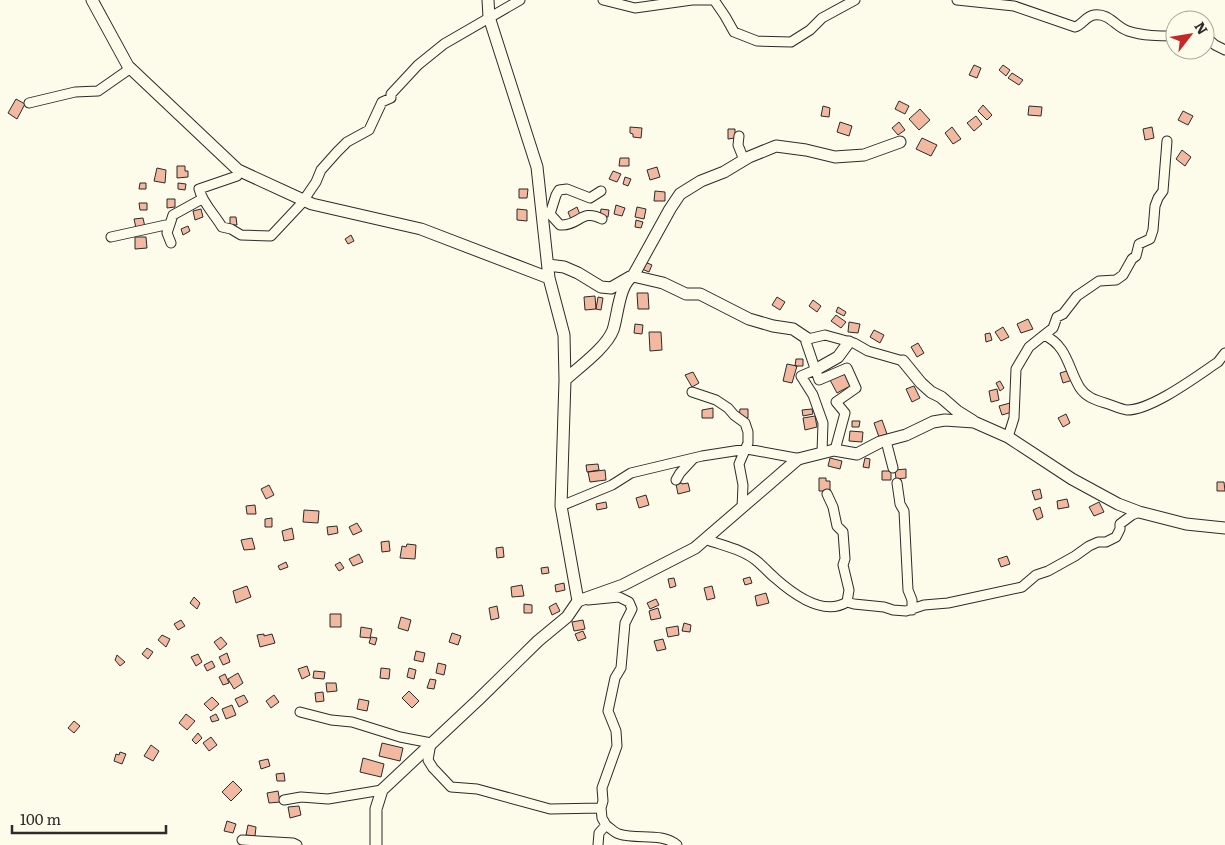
<svg xmlns="http://www.w3.org/2000/svg" width="1225" height="845" font-family="Literata,serif">
  <style>
    .building { fill: #f2b8a0; stroke: #2b2b2b }
    .lines { fill: none; stroke-linecap: round; stroke-linejoin: round }
    .minor-casing { stroke: #2b2b2b; stroke-width: 11 }
    .tertiary-casing { stroke: #2b2b2b; stroke-width: 13 }
    .minor { stroke: #fdfbea; stroke-width: 9 }
    .tertiary { stroke: #fdfbea; stroke-width: 11 }
  </style>
  <rect width="100%" height="100%" fill="#fdfbea"/>
  <path class="building" d="M974 65 981 68 977 78 969 75Z
    M1003 65 1010 70 1006 76 999 70Z
    M1012 73 1023 80 1019 85 1008 78Z
    M16 99 25 104 17 119 8 113Z
    M899 101 909 106 905 114 895 109Z
    M983 105 992 115 987 120 978 111Z
    M823 106 830 108 829 117 821 116Z
    M1029 106 1042 107 1041 116 1028 115Z
    M920 109 930 120 919 130 909 119Z
    M1183 111 1193 116 1188 125 1178 120Z
    M976 116 982 124 974 131 967 123Z
    M840 122 852 126 849 136 837 132Z
    M899 122 905 130 898 135 892 128Z
    M630 127 642 128 641 138 633 137V134L630 133Z
    M952 127 961 139 953 144 945 133Z
    M1152 127 1154 138 1145 140 1143 129Z
    M728 129H735V138L728 139Z
    M922 138 937 145 931 156 916 149Z
    M1182 150 1191 157 1185 166 1176 159Z
    M620 158H629V166H619Z
    M177 166H185V171H188V177L177 178Z
    M657 167 660 177 650 180 647 170Z
    M157 168 166 170 165 183 154 181Z
    M613 171 621 174 617 182 609 179Z
    M625 177 631 179 628 186 623 184Z
    M140 183H146V189H139Z
    M178 183 186 184 185 190 178 189Z
    M519 189H528L527 198H519Z
    M655 191 665 192V201H654Z
    M167 199H175V207L167 208Z
    M139 203H147V210H140Z
    M616 205 625 208 622 216 614 214Z
    M577 207 581 217 572 222 568 212Z
    M637 207 646 209 644 219 635 217Z
    M201 209 203 217 195 220 193 211Z
    M517 209 527 210V221L517 220Z
    M601 209 609 210 608 217 600 216Z
    M230 217H236L237 225H230Z
    M143 218 145 227 136 228 134 219Z
    M636 220 643 222 641 228 635 227Z
    M188 226 190 231 183 235 181 229Z
    M351 235 354 241 348 244 345 239Z
    M135 237H146L147 248 135 249Z
    M645 262 652 265 649 272 642 269Z
    M637 293H648L649 309H638Z
    M595 296 596 309 585 310 584 297Z
    M598 297 603 298 601 310 596 309Z
    M777 297 785 302 780 310 772 305Z
    M813 300 821 306 817 312 809 306Z
    M838 307 846 312 844 316 836 312Z
    M836 315 846 322 841 328 831 321Z
    M1028 319 1033 329 1021 333 1017 324Z
    M849 322 860 324 858 333 848 332Z
    M635 324 643 325 642 334 634 333Z
    M1003 327 1009 337 1001 341 995 332Z
    M874 330 884 335 880 343 870 337Z
    M649 332H661L662 350 650 351Z
    M990 333 992 340 986 342 985 334Z
    M918 343 924 353 917 357 911 347Z
    M796 359H803V366H795Z
    M787 364 797 366 792 383 783 381Z
    M1070 370 1073 380 1063 383 1060 373Z
    M693 372 699 383 692 387 685 375Z
    M845 372 852 385 837 393 830 380Z
    M1000 381 1004 388 1000 391 996 383Z
    M914 386 920 398 912 402 906 389Z
    M997 389 999 400 991 402 989 391Z
    M1010 403 1012 412 1002 415 999 406Z
    M713 408V418H702V410Z
    M740 409H748V418H739Z
    M812 409 813 414 803 416 802 410Z
    M1066 414 1070 423 1063 427 1058 418Z
    M815 416 817 427 805 430 803 418Z
    M882 420 887 434 879 437 874 423Z
    M852 421H860L859 427H852Z
    M850 431 863 432 862 442 849 441Z
    M830 458 842 461 840 469 828 466Z
    M865 458 870 459 869 468 863 467Z
    M598 464 599 470 587 472 586 465Z
    M906 469V478L896 479 895 470Z
    M605 470 606 480 590 482 588 472Z
    M882 471H891V480H882Z
    M819 478H826V481H830V491H819Z
    M1217 482H1224L1225 491H1217Z
    M682 483V484L688 483 690 491 678 494 676 484Z
    M269 485 274 495 266 499 261 489Z
    M1040 489 1042 498 1035 500 1032 491Z
    M646 495 649 505 639 508 636 498Z
    M1067 499 1069 507 1058 509 1057 501Z
    M606 502 607 508 597 510 596 504Z
    M1099 502 1104 512 1094 516 1089 507Z
    M255 505 256 514H247L246 506Z
    M1040 507 1043 517 1037 520 1033 510Z
    M304 510 319 511 318 523 303 522Z
    M272 518V527H265V519Z
    M357 523 362 531 353 535 349 527Z
    M337 526 338 533 328 535 327 527Z
    M292 528 294 539 284 541 282 531Z
    M252 538 255 549 244 550 241 540Z
    M389 541 390 551 382 552 381 542Z
    M407 544 416 545 415 559 400 558 402 546 406 547Z
    M503 547 504 557 497 558 496 548Z
    M359 554 363 562 353 566 349 559Z
    M1007 556 1010 564 1001 567 998 559Z
    M286 562 288 567 280 570 278 566Z
    M340 562 344 568 339 571 335 565Z
    M548 567 549 573 542 574 541 568Z
    M750 577 752 583 745 585 743 579Z
    M674 578 676 586 670 588 668 579Z
    M564 583 565 590 556 592 555 585Z
    M522 585 524 596 512 597 511 587Z
    M247 586 251 597 236 603 233 591Z
    M712 586 715 598 707 600 704 588Z
    M766 593 769 603 757 606 755 596Z
    M194 597 200 603 197 609 190 603Z
    M656 599 659 605 650 609 647 603Z
    M556 603 560 611 552 615 549 607Z
    M524 604 532 605V613H524Z
    M497 606 499 618 491 620 489 608Z
    M658 608 661 618 651 620 649 611Z
    M330 614H341V627H330Z
    M401 617 411 620 408 631 398 628Z
    M181 620 185 626 178 630 174 624Z
    M583 620 585 629 574 631 572 622Z
    M684 623 691 625 690 632 682 631Z
    M678 626 679 635 668 637 666 628Z
    M361 627 372 629 370 638 360 637Z
    M583 631 586 638 578 641 575 634Z
    M452 633 461 636 458 645 449 642Z
    M264 634V636L272 634 275 643 260 647 257 635Z
    M162 635 170 639 166 647 158 640Z
    M221 637 227 644 220 650 214 642Z
    M371 637 377 638 375 645 369 643Z
    M663 639 666 649 657 651 654 641Z
    M147 648 153 652 148 659 142 654Z
    M416 651 425 653 423 662 414 660Z
    M227 653 230 662 223 665 219 657Z
    M198 654 202 662 196 666 191 657Z
    M117 655 125 662 120 666 115 660Z
    M212 661 215 667 207 671 204 665Z
    M438 663 446 665 444 675 436 673Z
    M307 666 310 675 302 679 298 669Z
    M381 668 390 669 389 679 380 678Z
    M409 668 416 670 414 679 407 677Z
    M314 671 325 672 324 679 313 678Z
    M238 673 243 683 234 689 228 679Z
    M225 674 229 683 223 685 219 677Z
    M430 679 436 680 434 689 427 688Z
    M326 683H336L337 691 327 692Z
    M409 691 419 701 412 708 402 698Z
    M323 692 324 701 316 702 315 693Z
    M244 695 248 702 239 707 235 699Z
    M274 695 279 702 271 708 266 701Z
    M212 697 219 704 211 711 204 704Z
    M359 699 369 701 367 711 357 709Z
    M232 705 236 715 226 719 222 709Z
    M186 714 195 721 187 730 179 723Z
    M216 714 219 720 212 722 210 717Z
    M74 721 80 726 74 733 68 728Z
    M198 733 202 738 196 744 192 740Z
    M211 737 217 745 209 751 203 743Z
    M382 743 403 748 400 761 379 756Z
    M151 745 159 751 153 761 144 756Z
    M120 752 126 754 122 764 114 761 116 754 119 755Z
    M363 758 384 764 381 777 360 772Z
    M268 759 270 766 261 769 259 761Z
    M284 773 285 781H277L276 774Z
    M233 781 242 790 231 801 222 792Z
    M278 791 280 802 269 803 267 793Z
    M299 806 301 815 290 818 288 807Z
    M227 821 236 824 233 833 224 831Z
    M248 825 256 827 255 836 246 835Z"/>
  <g class="lines">
    <g class="minor-casing">
      <path id="minor" d="M603 0 635 8 692 0
        M693 0H714L725 16 734 32 757 41 791 42 810 30 822 18 855 0
        M957 0 1014 6 1075 27C1082 25 1086 16 1094 15 1110 13 1115 27 1128 31 1143 36 1160 36 1175 36
        M1205 36 1215 45 1225 50
        M29 103 75 92 98 91 131 68
        M739 136 738 145 744 160
        M238 170 237 176 199 189C202 202 215 215 222 227L231 229 241 235 271 236 301 204 316 182 321 170 337 152 347 142 369 130 382 102 391 98V94L418 65 444 44 520 0
        M545 212 550 214 560 225C580 226 581 208 602 219
        M550 214 556 195 559 190 567 189 590 198 601 191
        M170 224 167 233 171 243
        M111 237 170 224 173 215 202 199
        M1044 335 1053 328 1057 317 1063 314 1077 296 1099 281 1116 280 1123 275 1132 259 1136 256 1139 244 1150 239 1153 230 1155 206 1158 198 1163 191 1167 141
        M815 370 801 376 813 395 823 423 822 452
        M692 392 716 400 728 408 734 415 745 423 748 432V443L739 464 743 485 742 508
        M1008 437 1014 418 1016 369 1029 347 1044 335C1068 346 1068 369 1080 388 1086 397 1095 400 1105 403 1112 405 1120 409 1127 410 1152 410 1197 376 1218 362L1225 353
        M886 441 893 468
        M835 450 845 413 836 402 856 388 847 368 819 380 806 342 808 339 825 335 854 343 868 351 903 361
        M676 480 680 473 693 459
        M897 483 900 504 904 511 908 590 912 600V610
        M561 506 612 485 631 473 702 456 747 449 801 459
        M705 539C723 546 743 549 758 562 764 567 769 573 775 578 793 594 823 617 847 602L849 590 843 565 845 559 843 532 837 526 833 507 827 494
        M588 600 619 597 629 602 632 609 625 623 621 668 615 678 608 711 616 731 617 746 602 788 603 801 601 808 602 818 606 825 599 833 598 845
        M847 602 854 604 884 607 893 610 906 611 924 605 948 603 1022 587 1036 575 1048 571 1075 556 1089 546 1098 542H1106L1116 537 1120 529V524L1132 515 1139 512
        M300 712 331 720 352 722 400 737 431 743 428 760 433 768 451 787 477 789 550 809 601 808
        M284 800 301 797 328 799 382 790
        M606 825C610 828 615 833 619 834 638 840 661 832 677 845
        M242 840 293 843 297 845"/>
    </g>
    <g class="tertiary-casing">
      <path id="tertiary" d="M92 0 128 66 238 170 312 204 421 229 549 278
        M548 265 564 267 578 273 601 287 611 288 630 277
        M633 276 663 283 686 294H700L749 319 773 326 793 329 808 339
        M903 361 921 383 931 392 941 397 957 411 973 421
        M815 370 838 357 849 342
        M565 380C579 367 606 348 613 330 618 315 619 284 633 276L670 209 680 194 701 181 724 172 749 157 776 146 806 150 835 157 864 155 900 142
        M578 601 623 585 695 548 798 459 834 450 857 454 880 442 906 435 933 422 945 420 974 422 1008 437 1072 479 1118 504 1139 512 1186 524 1225 528
        M376 845V809L382 790 478 700 538 641 567 617 578 601 561 506 565 380 564 335 549 278 537 167 489 17 488 0"/>
    </g>
    <use href="#minor" class="minor"/>
    <use href="#tertiary" class="tertiary"/>
  </g>
  <g transform="translate(1190 35) rotate(59)"><circle r="24" fill="#fdfbea" stroke="#a9a89e"/>
  <path d="M0-4L9 19L0 12L-9 19Z" fill="#c62828"/>
  <text y="-8" font-size="14" font-weight="bold" text-anchor="middle" fill="#2b2b2b">N</text>
  </g>
  <path d="M12 825v8h154v-8" fill="none" stroke="#2b2b2b" stroke-width="2.5"/>
  <text x="20" y="825" font-size="15" fill="#2b2b2b" stroke="#fdfbea" stroke-width="4" paint-order="stroke">100 m</text>
</svg>
